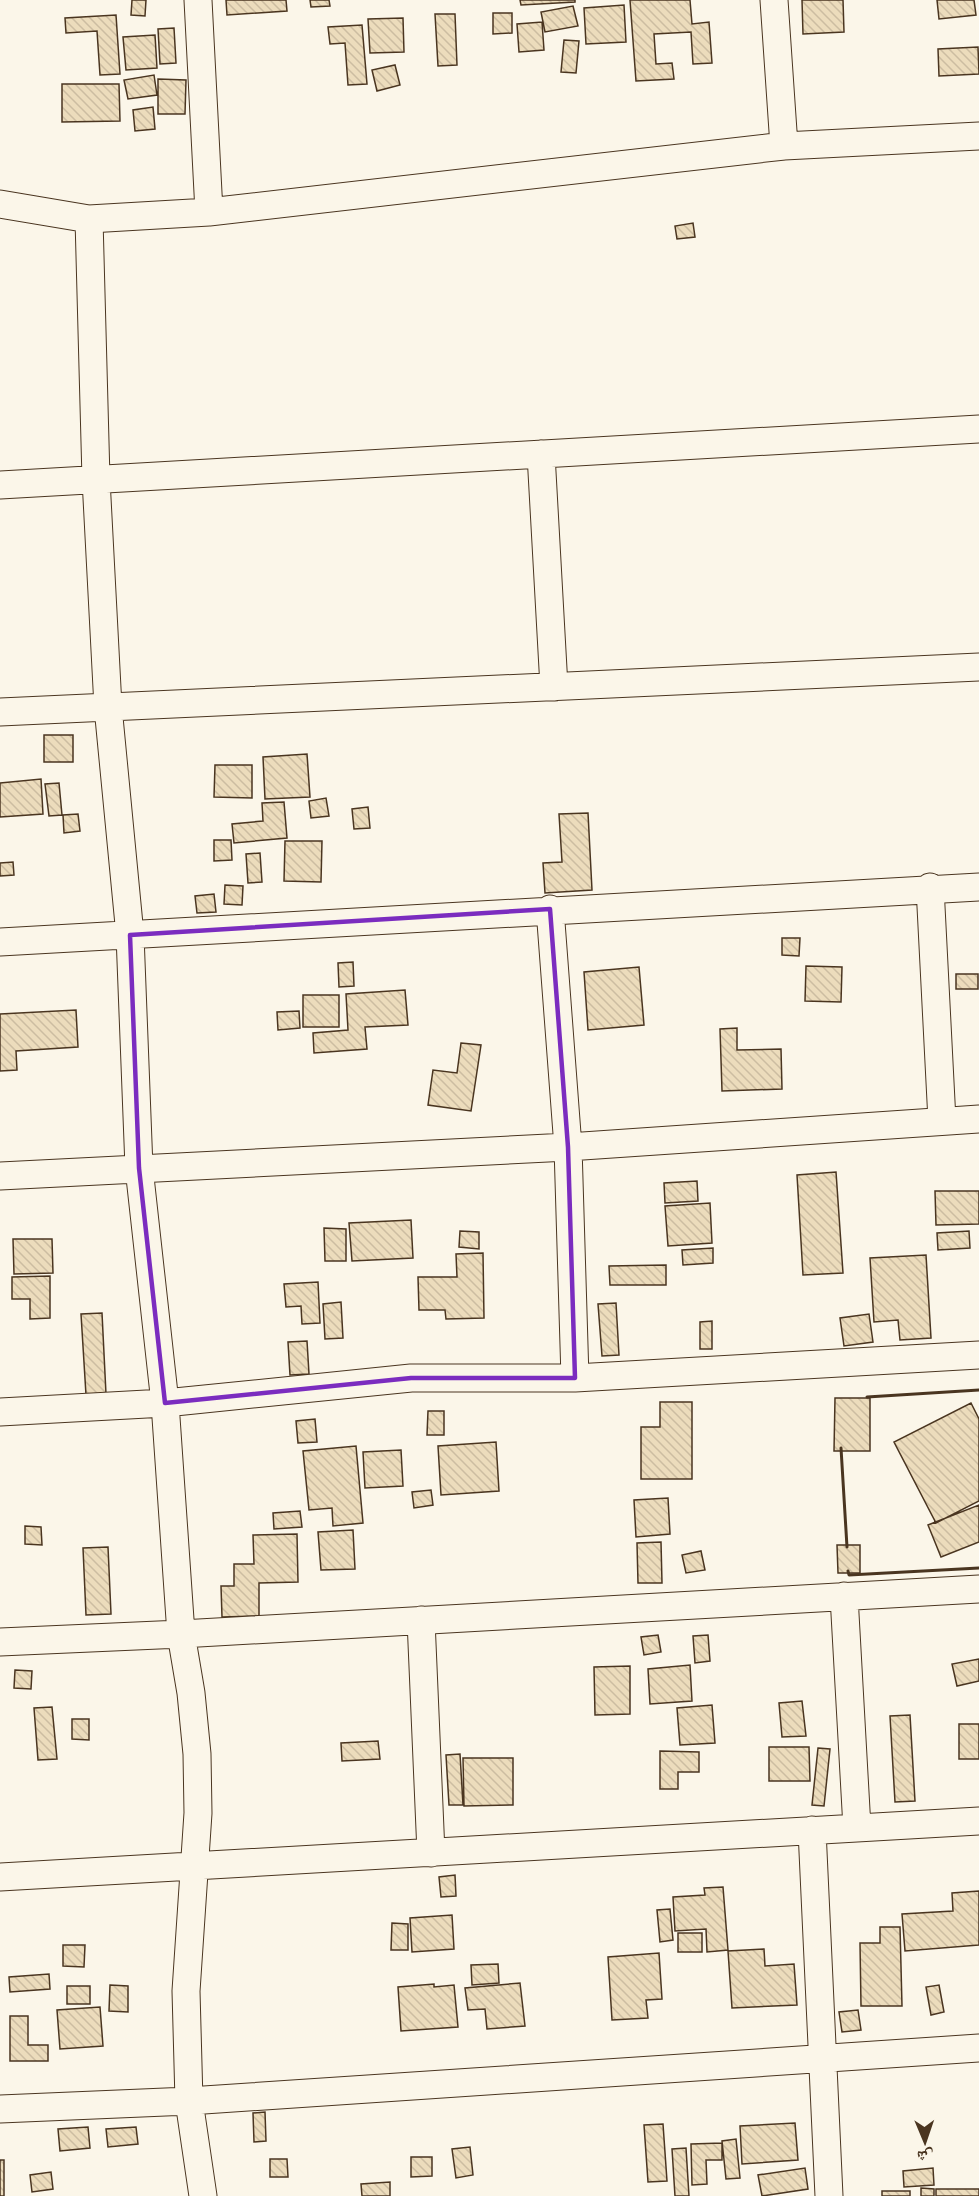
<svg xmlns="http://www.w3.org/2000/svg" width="979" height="2196" font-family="Commissioner,'Noto Naskh Arabic',sans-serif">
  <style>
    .building { fill: url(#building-back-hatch); stroke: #4a3520; stroke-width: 1.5 }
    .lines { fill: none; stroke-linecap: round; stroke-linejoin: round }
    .minor-casing { stroke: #4a3520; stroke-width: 29 }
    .minor { stroke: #fbf6e9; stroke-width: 27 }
    .wall { stroke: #4a3520; stroke-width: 3 }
    .marked { fill: none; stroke: #7b2cbf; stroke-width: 4.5; stroke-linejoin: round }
  </style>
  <defs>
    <pattern id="building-back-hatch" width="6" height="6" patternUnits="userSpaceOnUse" patternTransform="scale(1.5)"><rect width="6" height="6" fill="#ecdcbc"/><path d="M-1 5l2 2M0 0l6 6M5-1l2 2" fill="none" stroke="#ccbda1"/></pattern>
  </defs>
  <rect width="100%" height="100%" fill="#fbf6e9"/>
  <path class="building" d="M132 0H146L145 16 131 15Z
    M226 0H286L287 11 227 15Z
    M310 0H329L330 6 311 7Z
    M520 0H575V2L521 5Z
    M630 0H690L692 24 709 22 712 63 693 64 691 32 654 34 656 64 672 63 674 79 636 81Z
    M802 0H843L844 32 803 34Z
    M937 0H974L976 15 939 19Z
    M624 5 626 42 586 44 584 8Z
    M573 6 578 26 545 32 541 12Z
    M493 13H512V33L493 34Z
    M435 14H455L457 65 438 66Z
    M116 15 120 74 100 75 97 31 66 33 65 18Z
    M403 18 404 52 370 53 368 19Z
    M542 22 544 50 519 52 517 24Z
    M362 25 367 84 348 85 345 43 330 44 328 27Z
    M174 28 176 63 160 64 158 29Z
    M155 35 157 68 126 70 123 37Z
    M564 40 579 41 576 73 561 72Z
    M978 47 979 74 939 76 938 49Z
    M395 65 400 85 377 91 372 70Z
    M154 75 157 95 128 99 124 80Z
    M158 79 186 80 185 114H158Z
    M62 84H119L120 121 62 122Z
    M153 107 155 129 135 131 133 110Z
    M693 223 695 237 677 239 675 226Z
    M44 735H73V762H44Z
    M307 754 310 797 265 799 263 757Z
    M215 765H252V798L214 797Z
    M41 779 43 814 0 817V783Z
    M59 783 62 815 49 816 45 784Z
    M326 798 329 816 311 818 309 801Z
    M284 802 287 838 234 843 232 824 263 821 262 803Z
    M368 807 370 828 354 829 352 809Z
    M588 813 592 890 545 893 543 863 562 862 559 814Z
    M78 814 80 831 64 833 63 815Z
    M214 840H231L232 860 214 861Z
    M285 841H322L321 882 284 881Z
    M260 853 262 882 248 883 246 854Z
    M13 862 14 875 0 876V863Z
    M225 885 243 886 242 905 224 904Z
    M214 894 216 912 197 913 195 896Z
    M782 938H800L799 956 782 955Z
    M353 962 354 986 339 987 338 963Z
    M806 966 842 967 841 1002 805 1001Z
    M639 967 644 1025 588 1030 584 972Z
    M956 974H978V989H956Z
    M405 990 408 1025 365 1027 367 1049 314 1053 313 1033 348 1030 346 994Z
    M303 995H339V1027H303Z
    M76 1010 78 1047 16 1051 17 1070 0 1071V1014Z
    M299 1011 300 1028 278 1030 277 1012Z
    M737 1028V1050L781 1049 782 1089 722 1091 720 1029Z
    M461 1043 481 1045 471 1111 428 1105 433 1070 457 1073Z
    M836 1172 843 1273 803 1275 797 1175Z
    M697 1181 698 1201 665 1203 664 1183Z
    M935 1191H979V1224L936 1225Z
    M710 1203 712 1243 668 1246 665 1206Z
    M411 1220 413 1258 352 1261 349 1223Z
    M324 1228 346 1229V1261H325Z
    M460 1231 479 1232V1249L459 1247Z
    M969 1231 970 1248 938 1250 937 1233Z
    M13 1239H52L53 1273 14 1274Z
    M713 1248V1263L683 1265 682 1250Z
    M483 1253 484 1318 446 1319 445 1310H419L418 1277H457L456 1254Z
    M926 1255 931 1338 900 1340 898 1320 874 1322 870 1258Z
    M666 1265V1285H610L609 1266Z
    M50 1276V1318L30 1319V1299H12V1277Z
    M318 1282 320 1323 302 1324 301 1306 286 1307 284 1284Z
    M341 1302 343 1338 325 1339 323 1304Z
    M616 1303 619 1355 602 1356 598 1304Z
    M102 1313 106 1394 86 1395 81 1314Z
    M869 1314 873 1342 844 1346 840 1318Z
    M712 1321V1349H700V1322Z
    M307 1341 309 1374 290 1375 288 1342Z
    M835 1398H870V1451H834Z
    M660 1402H692V1479H641V1427H660Z
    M971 1403 979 1419V1501L936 1523 894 1442Z
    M428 1411H444V1435H427Z
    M315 1419 317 1442 298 1443 296 1421Z
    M496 1442 499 1491 441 1495 438 1446Z
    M356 1446 363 1523 333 1526 332 1508 309 1510 303 1451Z
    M401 1450 403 1486 365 1488 363 1452Z
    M431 1490 433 1505 414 1508 412 1492Z
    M668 1498 670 1534 636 1537 634 1500Z
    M979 1505V1542L941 1557 928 1525Z
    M300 1511 302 1527 274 1529 273 1513Z
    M25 1526 41 1527 42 1545 25 1544Z
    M353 1530 355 1569 321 1570 318 1532Z
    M297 1534 298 1582 259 1583V1616L222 1617 221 1586H234V1564H254L253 1535Z
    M661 1542 662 1583H638L637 1543Z
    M837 1545H860V1573H838Z
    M108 1547 111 1614 86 1615 83 1548Z
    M701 1551 705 1570 686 1573 682 1555Z
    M658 1635 661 1652 644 1655 641 1637Z
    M708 1635 710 1661 695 1663 693 1636Z
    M979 1659V1681L957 1686 952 1664Z
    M690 1665 692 1701 650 1704 648 1669Z
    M630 1666V1714L595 1715 594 1667Z
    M15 1670 32 1671 31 1689 14 1688Z
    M802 1701 806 1736 782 1737 779 1703Z
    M712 1705 715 1743 680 1745 677 1708Z
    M52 1707 57 1759 38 1760 34 1708Z
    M910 1715 915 1801 895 1802 890 1716Z
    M72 1719H89V1740L72 1739Z
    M959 1724H979V1759H959Z
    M378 1741 380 1759 342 1761 341 1743Z
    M769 1747H809L810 1781H769Z
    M818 1748 830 1749 824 1806 812 1805Z
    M660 1751 699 1752V1772H678V1789H660Z
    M460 1754 463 1805H449L446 1755Z
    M463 1758H513V1805L464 1806Z
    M455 1875 456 1896 441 1897 439 1877Z
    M723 1887 728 1950 707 1952 706 1929 675 1931 673 1897 705 1895 704 1888Z
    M979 1891V1945L905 1951 902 1914 953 1911 952 1893Z
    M670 1909 673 1940 660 1942 657 1910Z
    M452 1915 454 1949 412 1952 410 1918Z
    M392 1923 408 1924V1950H391Z
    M880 1927H900L902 2006H861L860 1943H880Z
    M678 1933H702V1952H678Z
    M63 1945H85L84 1967 63 1966Z
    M764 1949 765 1966 794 1964 797 2005 732 2008 728 1951Z
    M659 1953 662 1999 646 2000 648 2018 612 2020 608 1957Z
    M498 1964 499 1983 472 1985 471 1965Z
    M49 1974 50 1989 10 1992 9 1977Z
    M520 1983 525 2026 487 2029 485 2009 468 2010 465 1988Z
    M434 1984V1987L454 1985 458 2027 401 2031 398 1987Z
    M110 1985 128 1986V2012L109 2011Z
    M939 1985 944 2012 931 2015 926 1987Z
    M67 1986H90V2004H67Z
    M100 2007 103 2046 60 2049 57 2010Z
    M858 2010 861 2030 842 2032 839 2012Z
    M10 2016H28V2045H48V2061H10Z
    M265 2112 266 2141 254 2142 253 2113Z
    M795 2123 798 2160 742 2164 740 2126Z
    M663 2124 667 2181 648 2182 644 2125Z
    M88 2127 90 2148 60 2151 58 2129Z
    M136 2127 138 2144 108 2147 106 2129Z
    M736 2139 740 2178 726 2179 722 2141Z
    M722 2143V2160H706L707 2184 692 2185 691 2144Z
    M470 2147 473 2175 456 2178 452 2149Z
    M686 2148 689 2196H675L672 2149Z
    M411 2157H432V2176L411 2177Z
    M270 2159H287L288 2177H270Z
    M0 2160H4V2196H0Z
    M805 2168 808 2189 762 2196 758 2175Z
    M933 2168 934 2185 904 2187 903 2171Z
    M51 2172 53 2189 32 2192 30 2175Z
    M390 2182V2196H362L361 2184Z
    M921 2188 934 2189V2196H921Z
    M936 2189H979V2196H936Z
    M882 2191H910V2196H882Z"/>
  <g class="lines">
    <g class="minor-casing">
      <path id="minor" d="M198 0 209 212
        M774 0 784 146
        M0 204 89 219 209 212 784 146 979 136
        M89 219 96 479 108 707 130 935 139 1168 165 1403 181 1634 191 1693 197 1754 198 1813 186 1991 189 2101 203 2196
        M541 454 554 687
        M0 485 979 429
        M0 712 979 667
        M930 887 942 1121
        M550 909 568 1147 575 1378
        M0 942 979 887
        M0 1176 568 1147 979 1119
        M0 1412 165 1403 411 1378H575L979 1355
        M844 1596 857 1828
        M421 1620 431 1853
        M0 1642 181 1634 979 1589
        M812 1830 829 2196
        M0 1877 979 1821
        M0 2109 189 2101 979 2048"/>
    </g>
    <use href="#minor" class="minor"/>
    <path class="wall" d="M867 1397 979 1390
      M841 1448 847 1547
      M848 1571 849 1575 979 1568"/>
  </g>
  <path class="marked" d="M550 909 568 1147 575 1378H411L165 1403 139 1168 130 935Z"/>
  <g transform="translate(925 2142) rotate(178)" stroke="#fbf6e9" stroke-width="4.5" paint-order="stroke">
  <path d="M0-4.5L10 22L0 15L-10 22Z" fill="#4a3520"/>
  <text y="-9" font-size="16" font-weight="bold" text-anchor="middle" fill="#4a3520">ش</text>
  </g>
</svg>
